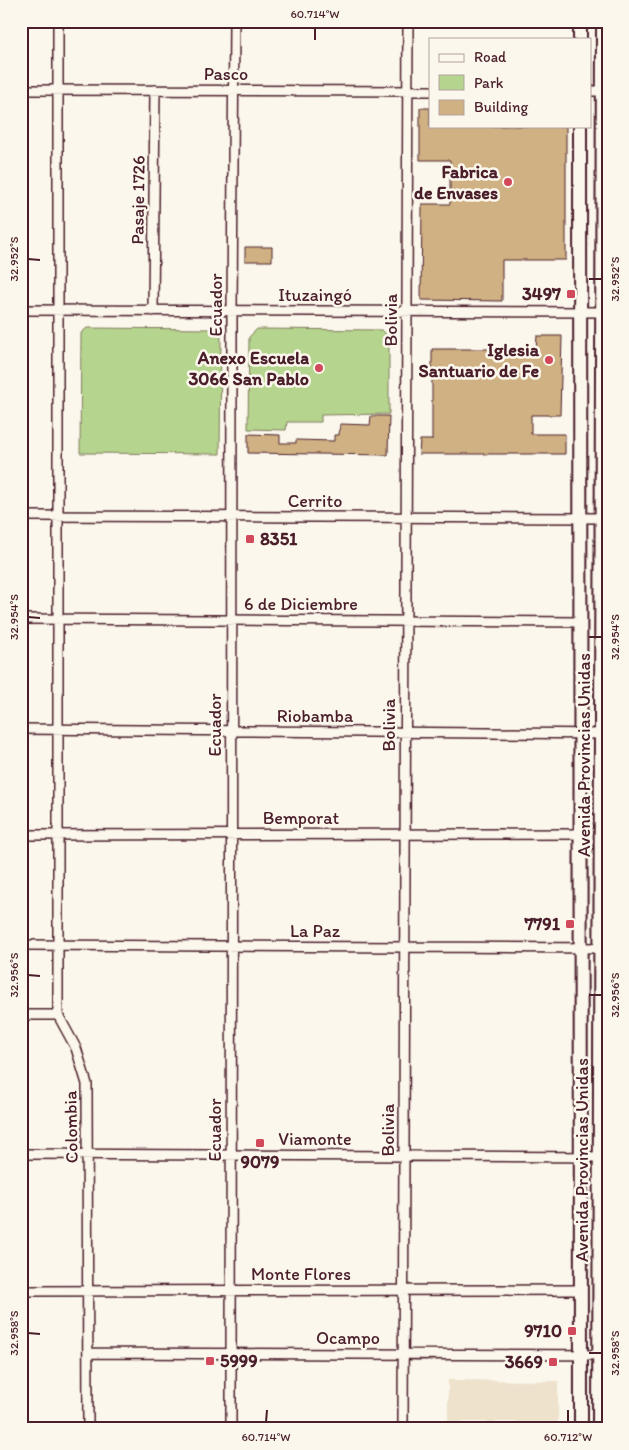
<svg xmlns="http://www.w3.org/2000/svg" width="629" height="1450" font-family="Itim,sans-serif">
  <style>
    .built { fill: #eee2cd }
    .green { fill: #b5d48e; stroke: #807a5c }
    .building { fill: #cfb184; stroke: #4a1f2b }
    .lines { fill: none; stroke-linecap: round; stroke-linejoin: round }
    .street-casing { stroke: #4a1f2b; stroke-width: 12 }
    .secondary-casing { stroke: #4a1f2b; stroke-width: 16 }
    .street { stroke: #fbf7ec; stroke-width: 9 }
    .secondary { stroke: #fbf7ec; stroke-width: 12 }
    .ticks { fill: none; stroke: #4a1f2b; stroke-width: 2 }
    .poi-dot { fill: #d1495b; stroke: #fbf7ec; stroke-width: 2 }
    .labels { text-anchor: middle; stroke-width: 5; stroke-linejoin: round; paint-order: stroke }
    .street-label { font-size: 18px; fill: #4a1f2b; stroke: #fbf7ec }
    .poi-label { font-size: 18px; font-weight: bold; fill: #4a1f2b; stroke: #fbf7ec; text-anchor: end }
    .neatline { fill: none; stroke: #4a1f2b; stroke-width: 2 }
    .ticks-label { font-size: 12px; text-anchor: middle; fill: #4a1f2b }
  </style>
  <rect width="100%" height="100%" fill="#fbf7ec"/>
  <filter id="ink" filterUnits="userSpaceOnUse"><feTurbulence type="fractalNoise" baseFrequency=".02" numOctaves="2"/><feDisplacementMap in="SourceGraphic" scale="10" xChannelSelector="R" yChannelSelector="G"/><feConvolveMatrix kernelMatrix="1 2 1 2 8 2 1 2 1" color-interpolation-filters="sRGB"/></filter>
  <g filter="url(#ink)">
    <path class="built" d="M448 1380 558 1381V1422H448Z"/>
    <path class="green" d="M87 328 212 329 221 336 220 454 80 453 81 333Z
      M257 329 382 330 389 337V414L321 415V422H287L286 430 248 429 249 337Z"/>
    <path class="building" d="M420 108H430V126H566V260H502V301L421 300 422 204H450V160H420Z
      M245 247H272V261H245Z
      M537 336H562L560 415H531V434H565V454H419L420 440H432V349H536Z
      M371 416H389L388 455 248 453V434L280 435V443H296V440L334 441V435H339L340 424 370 425Z"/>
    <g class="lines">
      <g class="street-casing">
        <path id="street" d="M58 21V1015L76 1048 87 1084 88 1429
          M21 90 430 91
          M590 91H607
          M21 310 608 312
          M153 311 155 90
          M21 516 608 518
          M21 619 581 622
          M21 729 608 734
          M21 835 581 834
          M21 945 608 948
          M21 1015H58
          M21 1154 608 1157
          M21 1291 581 1290
          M88 1353 608 1355
          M231 1429 232 311 234 21
          M403 1429 408 21"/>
      </g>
      <g class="secondary-casing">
        <path id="secondary" d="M580 39V21
          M580 126 581 1429
          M599 1429 603 21"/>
      </g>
      <use href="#street" class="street"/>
      <use href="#secondary" class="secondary"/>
    </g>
  </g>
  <path class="ticks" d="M315 40V28M28 259 40 260M589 279H602M28 617 40 618M589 637H602M28 975 40 976M589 995H602M28 1333 40 1334M589 1353H602M266 1422 267 1410M568 1422V1410"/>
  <g class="poi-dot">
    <circle cx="508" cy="182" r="5"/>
    <rect x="566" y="289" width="10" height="10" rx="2.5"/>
    <circle cx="549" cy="360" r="5"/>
    <circle cx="319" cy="368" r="5"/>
    <rect x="245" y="534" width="10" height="10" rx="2.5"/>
    <rect x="565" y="919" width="10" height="10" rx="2.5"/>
    <rect x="255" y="1138" width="10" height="10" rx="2.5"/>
    <rect x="567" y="1326" width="10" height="10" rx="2.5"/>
    <rect x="205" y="1356" width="10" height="10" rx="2.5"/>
    <rect x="548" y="1357" width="10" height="10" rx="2.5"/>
  </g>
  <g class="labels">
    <g class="street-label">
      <text x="226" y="80">Pasco</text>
      <text transform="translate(138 200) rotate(-89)" y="6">Pasaje 1726</text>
      <text x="315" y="301">Ituzaingó</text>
      <text transform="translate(216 305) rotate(-90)" y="6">Ecuador</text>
      <text transform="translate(391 320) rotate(-90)" y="6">Bolivia</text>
      <text x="315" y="507">Cerrito</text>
      <text x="301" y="610">6 de Diciembre</text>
      <text x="315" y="722">Riobamba</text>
      <text transform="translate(215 725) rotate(-90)" y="6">Ecuador</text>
      <text transform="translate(389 725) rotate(-90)" y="6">Bolivia</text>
      <text transform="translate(584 755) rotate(-90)" y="6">Avenida Provincias Unidas</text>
      <text x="301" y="824">Bemporat</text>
      <text x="315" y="937">La Paz</text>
      <text transform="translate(71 1127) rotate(-91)" y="6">Colombia</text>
      <text transform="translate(215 1130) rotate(-90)" y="6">Ecuador</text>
      <text transform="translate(388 1130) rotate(-90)" y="6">Bolivia</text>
      <text x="315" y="1145">Viamonte</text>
      <text transform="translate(582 1160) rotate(-90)" y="6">Avenida Provincias Unidas</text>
      <text x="301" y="1280">Monte Flores</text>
      <text x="348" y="1344">Ocampo</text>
    </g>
    <g class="poi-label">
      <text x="498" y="178">Fabrica<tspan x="498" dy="21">de Envases</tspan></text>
      <text x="561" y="300">3497</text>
      <text x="539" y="356">Iglesia<tspan x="539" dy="21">Santuario de Fe</tspan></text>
      <text x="309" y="364">Anexo Escuela<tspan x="309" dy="21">3066 San Pablo</tspan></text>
      <text x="260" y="545" text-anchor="start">8351</text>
      <text x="560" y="930">7791</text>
      <text x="260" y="1168" text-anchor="middle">9079</text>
      <text x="562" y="1337">9710</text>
      <text x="220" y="1367" text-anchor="start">5999</text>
      <text x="543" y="1368">3669</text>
    </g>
  </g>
  <rect width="629" height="1450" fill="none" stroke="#fbf7ec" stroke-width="55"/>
  <rect x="429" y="38" width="162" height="90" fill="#fbf7ec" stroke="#b4a19f"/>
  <rect x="439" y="54" width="25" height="8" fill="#fbf7ec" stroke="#b4a19f"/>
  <text x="474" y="62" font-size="15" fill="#4a1f2b">Road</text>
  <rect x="439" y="75" width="25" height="15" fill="#b5d48e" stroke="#b4a19f"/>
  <text x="474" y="88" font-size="15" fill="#4a1f2b">Park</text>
  <rect x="439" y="100" width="25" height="15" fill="#cfb184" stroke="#b4a19f"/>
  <text x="474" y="112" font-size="15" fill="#4a1f2b">Building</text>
  <rect x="28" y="28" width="574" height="1394" class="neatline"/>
  <g class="ticks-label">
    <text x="315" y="18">60.714°W</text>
    <text transform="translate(14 259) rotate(-90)" y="4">32.952°S</text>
    <text transform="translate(615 279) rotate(-90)" y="4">32.952°S</text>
    <text transform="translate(14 617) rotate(-90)" y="4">32.954°S</text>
    <text transform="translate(615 637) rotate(-90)" y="4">32.954°S</text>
    <text transform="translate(14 975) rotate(-90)" y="4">32.956°S</text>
    <text transform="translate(615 995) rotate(-90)" y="4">32.956°S</text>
    <text transform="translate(14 1333) rotate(-90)" y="4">32.958°S</text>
    <text transform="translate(615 1353) rotate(-90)" y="4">32.958°S</text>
    <text x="266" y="1441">60.714°W</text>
    <text x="568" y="1441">60.712°W</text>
  </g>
</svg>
